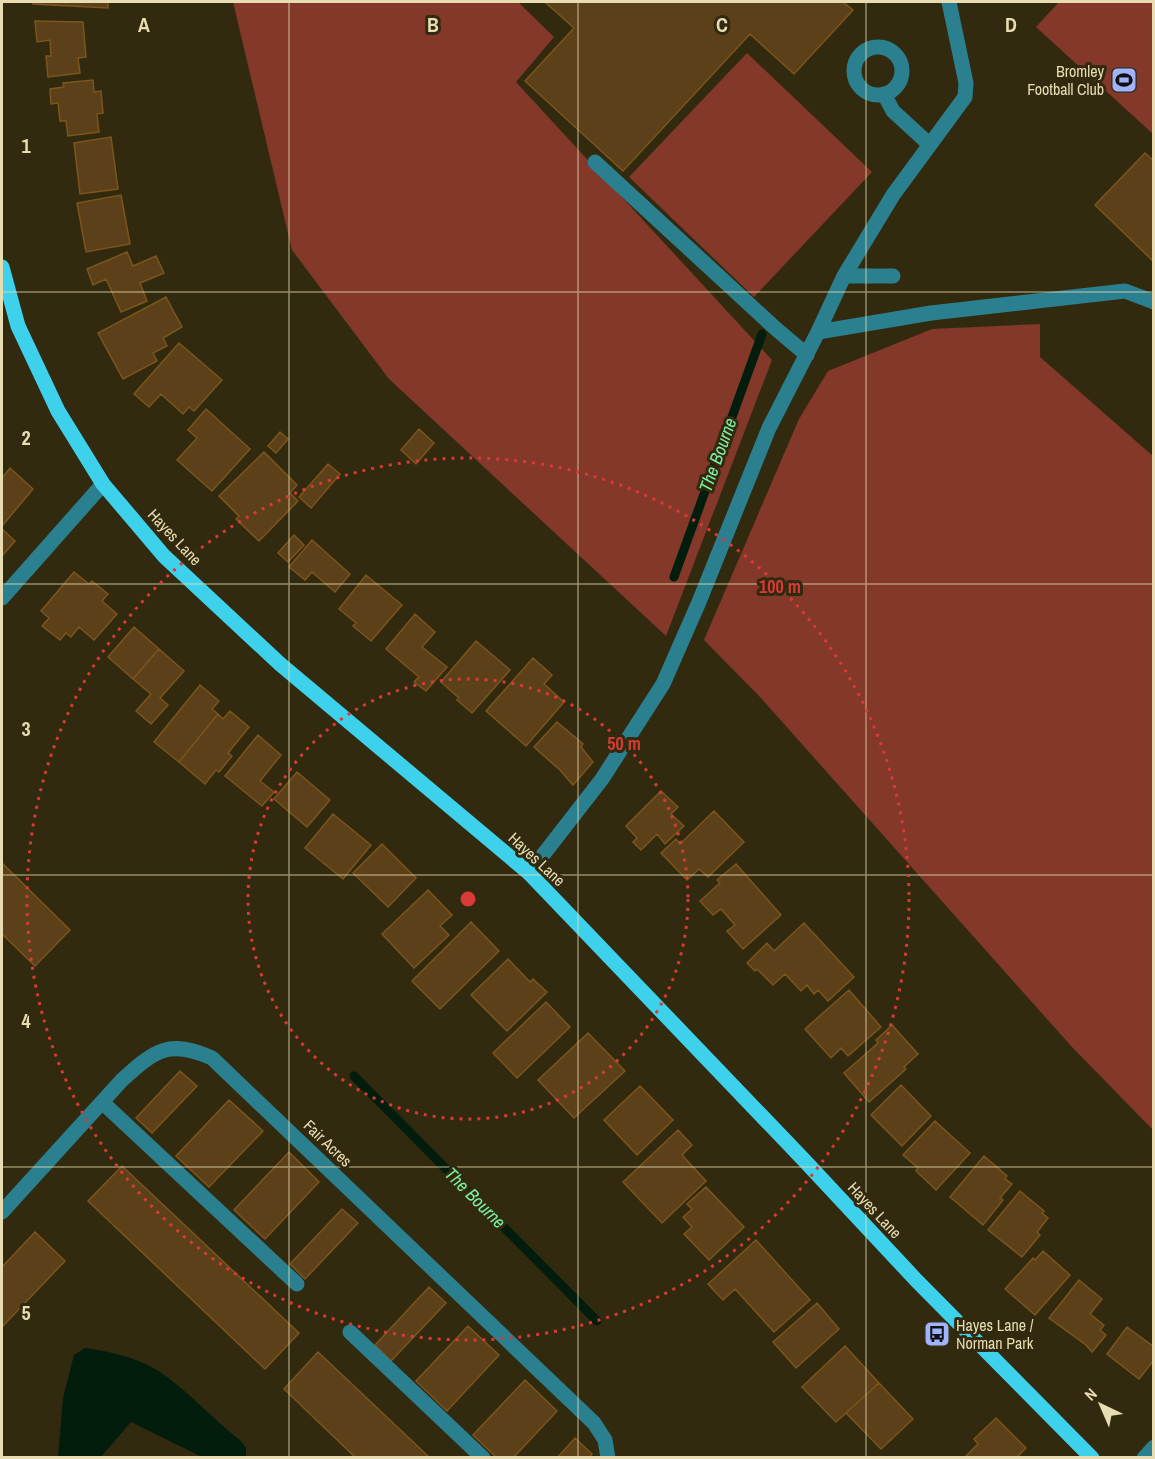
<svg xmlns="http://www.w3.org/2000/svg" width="1155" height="1459" font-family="'Archivo Narrow',sans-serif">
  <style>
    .green { fill: #833829 }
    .water { fill: #021d0c }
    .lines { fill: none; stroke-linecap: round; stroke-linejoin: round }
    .stream { stroke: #021d0c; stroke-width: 9 }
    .building { fill: #5c401a; stroke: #7c551c; stroke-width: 1.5 }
    .minor { stroke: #2b8090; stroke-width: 15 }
    .major { stroke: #3dd1ec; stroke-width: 15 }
    .grid { fill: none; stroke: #e8dcb3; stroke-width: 1.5; stroke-opacity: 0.55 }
    .ring { fill: none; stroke: #d83a36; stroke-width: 3; stroke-dasharray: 3 6 }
    .labels { text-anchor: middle; stroke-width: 6; stroke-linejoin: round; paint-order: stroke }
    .poi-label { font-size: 16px; fill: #e8dcb3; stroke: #322a0f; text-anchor: end }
    .street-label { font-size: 16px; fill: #e8dcb3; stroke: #322a0f }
    .water-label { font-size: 18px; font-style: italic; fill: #7af0a2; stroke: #322a0f }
    .grid-label { font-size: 20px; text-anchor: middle; font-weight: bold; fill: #e8dcb3; stroke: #322a0f; stroke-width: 6; stroke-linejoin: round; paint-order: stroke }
    .centre { fill: #d83a36; stroke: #322a0f; stroke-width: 3 }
    .ring-label { font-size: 18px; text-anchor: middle; font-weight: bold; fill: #d83a36; stroke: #322a0f; stroke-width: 6; stroke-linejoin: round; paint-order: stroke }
  </style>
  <rect width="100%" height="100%" fill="#322a0f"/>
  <path class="green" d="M233 2H518L554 37 516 82 772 360 666 636 389 379 292 250Z
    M1059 2H1153V134L1036 27Z
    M747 53 872 172 754 297 629 177Z
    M1040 324V357L1153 456V1130L1072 1047 759 696 704 640 799 419 828 371 932 329Z"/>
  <path class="water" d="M85 1348C113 1352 144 1359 167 1377 193 1396 215 1421 241 1441L246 1448V1457H202L131 1422 101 1457H58L63 1398 74 1355Z"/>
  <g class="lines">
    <path class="stream" d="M674 577 762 334
      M354 1076 597 1321"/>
  </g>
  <path class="building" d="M34 2H108V8L33 4Z
    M545 2H843L853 10 794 74 750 34 623 171 525 81 574 28Z
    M35 21 83 22 86 57 78 58 80 73 48 77 46 56H51L50 40 37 42Z
    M93 80 94 92 101 91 103 113 97 114 99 132 68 136 66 121H60L58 103 51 104 50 89 64 87 63 83Z
    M111 137 118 189 80 194 74 143Z
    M1145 153 1154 161V262L1095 205Z
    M121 195 130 244 86 252 77 203Z
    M127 252 133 266 156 256 164 273 140 283 147 301 121 312 106 279 93 285 87 269Z
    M166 297 182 327 163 338 167 346 153 353 157 361 123 379 98 333Z
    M179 343 222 380 194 411 189 407 183 414 161 394 149 407 134 394Z
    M206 409 250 449 212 491 177 460 197 438 188 430Z
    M419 429 434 443 416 464 401 450Z
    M280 432 288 439 276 453 268 446Z
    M264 452 297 485 290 493 298 501 259 541 236 519 239 516 219 496Z
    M328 464 340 474 311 508 299 497Z
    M10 468 33 489 2 526V478Z
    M2 529 15 541 2 556Z
    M294 535 304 545 288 562 278 553Z
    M312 540 350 574 335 592 312 572 305 580 289 567Z
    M74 572 89 584 92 581 108 594 102 601 117 614 94 640 79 627 71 637 66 633 60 640 42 626 49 618 41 611Z
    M366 575 402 605 371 641 353 626 356 623 339 609Z
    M415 614 435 632 422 647 447 667 426 691 414 682 419 677 386 649Z
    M134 627 159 649 133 679 108 657Z
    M476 641 510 670 472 713 457 700 459 698 441 682Z
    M159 649 184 671 160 698 168 705 151 724 136 711 151 694 133 679Z
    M533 658 552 675 544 684 564 702 526 746 486 711Z
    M200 685 219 701 212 709 218 714 179 762 154 742Z
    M230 711 249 727 228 753 232 756 219 772 216 770 205 784 179 762 218 714 223 719Z
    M557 722 583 744 581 747 593 762 573 785 560 770 534 747Z
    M258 735 281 755 260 781 274 792 262 806 225 776Z
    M297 772 330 800 307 827 274 799Z
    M661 791 678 807 671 814 684 826 665 844 657 834 641 850 633 842 637 838 626 826Z
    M714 811 744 842 708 877 699 869 687 880 661 853 676 839 680 844Z
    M333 814 371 845 343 879 305 848Z
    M382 844 416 878 388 907 353 873Z
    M2 863 70 930 35 966 2 934Z
    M736 864 781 915 743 949 727 931 735 925 721 909 713 915 700 901 720 883 717 880Z
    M428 890 452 915 440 926 449 935 414 968 382 934Z
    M471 922 499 951 440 1009 412 981Z
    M804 923 854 977 828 1001 818 990 814 994 807 985 801 991 785 974 773 985 757 969 755 971 747 963 767 943 774 951Z
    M508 959 530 982 533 979 547 992 507 1031 471 995Z
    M849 990 881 1027 848 1056 841 1048 831 1058 805 1029Z
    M546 1002 570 1027 517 1078 493 1053Z
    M892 1025 918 1054 904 1067 906 1069 869 1102 844 1073 878 1043 876 1040Z
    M588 1033 625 1071 574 1118 538 1080Z
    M180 1071 197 1086 152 1133 136 1118Z
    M901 1085 931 1116 902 1146 871 1115Z
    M640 1086 673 1120 637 1155 604 1120Z
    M229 1100 263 1131 209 1187 176 1156Z
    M935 1121 970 1153 936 1190 916 1171 918 1168 903 1155Z
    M678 1130 692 1145 682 1155 706 1181 662 1223 623 1182Z
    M289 1152 319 1182 265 1239 234 1210Z
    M984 1156 1007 1176 1005 1179 1012 1184 1000 1198 1003 1200 983 1225 950 1197Z
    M122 1166 299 1333 265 1369 88 1201Z
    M706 1187 744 1227 709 1260 684 1234 692 1227 683 1217 692 1209 687 1204Z
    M1020 1191 1044 1211 1042 1213 1048 1218 1037 1232 1040 1235 1022 1257 988 1230Z
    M342 1209 358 1223 305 1279 290 1264Z
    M35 1232 65 1261 2 1327V1267Z
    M756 1240 810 1300 774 1332 735 1289 723 1300 708 1284Z
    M1043 1251 1070 1275 1035 1315 1005 1289 1033 1258 1035 1260Z
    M1079 1280 1102 1299 1090 1314 1104 1325 1100 1330 1106 1335 1092 1352 1086 1345 1049 1318Z
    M429 1287 446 1303 391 1361 375 1345Z
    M817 1303 839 1329 796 1368 773 1342Z
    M468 1326 499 1355 447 1411 416 1381Z
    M1127 1327 1154 1347V1360L1139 1379 1107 1354Z
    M845 1346 879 1383 836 1422 802 1387Z
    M318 1352 430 1458H356L284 1389Z
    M525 1380 557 1411 513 1458H497L473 1435Z
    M879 1383 913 1419 881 1449 846 1413Z
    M996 1418 1026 1448 1016 1458H964L978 1444 974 1439Z
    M575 1438 592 1454 589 1458H557Z"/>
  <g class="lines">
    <path class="minor" d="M854 71a24 24 0 1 1 48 0a24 24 0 1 1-48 0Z
      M884 94 893 111 930 145
      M595 162 775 328 807 355
      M844 276H893
      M818 332 931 313 1125 291 1154 302
      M2 598 103 484
      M529 873 602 779 663 684 699 602 769 428 818 332 844 276 893 195 965 97 966 83 949 2
      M102 1102 297 1284
      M2 1212 122 1080C155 1050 169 1039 212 1058L594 1423 605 1440 608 1458
      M350 1332 483 1458
      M1144 1458 1154 1447"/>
    <path class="major" d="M2 267 18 326 58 411 103 484 164 556 280 664 529 873 803 1159 916 1280 1092 1458"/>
  </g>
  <path class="grid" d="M289 2V1458M578 2V1458M866 2V1458M2 292H1154M2 584H1154M2 875H1154M2 1167H1154"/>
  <g class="ring">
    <circle cx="468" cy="899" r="220"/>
    <circle cx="468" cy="899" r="441"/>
  </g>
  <defs>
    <g id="stadium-square" transform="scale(1.35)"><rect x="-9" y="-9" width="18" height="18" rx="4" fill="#a0b3fd" stroke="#322a0f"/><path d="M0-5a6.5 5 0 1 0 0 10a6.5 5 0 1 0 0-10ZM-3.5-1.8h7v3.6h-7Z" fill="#111"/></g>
    <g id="bus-square" transform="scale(1.35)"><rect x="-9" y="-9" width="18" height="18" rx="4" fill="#a0b3fd" stroke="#322a0f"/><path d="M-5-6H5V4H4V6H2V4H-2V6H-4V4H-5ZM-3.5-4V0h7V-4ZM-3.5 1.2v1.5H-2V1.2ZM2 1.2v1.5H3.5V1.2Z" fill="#111"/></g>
  </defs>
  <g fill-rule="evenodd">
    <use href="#stadium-square" x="1124" y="80"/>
    <use href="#bus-square" x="937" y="1334"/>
  </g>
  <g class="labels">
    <g class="poi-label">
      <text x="1104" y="77">Bromley<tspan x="1104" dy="18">Football Club</tspan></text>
      <text x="956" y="1331" text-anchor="start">Hayes Lane /<tspan x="956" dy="18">Norman Park</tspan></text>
    </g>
    <g class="street-label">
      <text transform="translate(175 537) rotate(47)" y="6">Hayes Lane</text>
      <text transform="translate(537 859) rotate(43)" y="6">Hayes Lane</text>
      <text transform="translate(328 1143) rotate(44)" y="6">Fair Acres</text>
      <text transform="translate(875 1210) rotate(47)" y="6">Hayes Lane</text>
    </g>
    <g class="water-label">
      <text transform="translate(718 455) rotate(-70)" y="6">The Bourne</text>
      <text transform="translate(475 1198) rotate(45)" y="6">The Bourne</text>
    </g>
  </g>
  <g class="grid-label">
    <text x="144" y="32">A</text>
    <text x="433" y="32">B</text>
    <text x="722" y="32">C</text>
    <text x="1011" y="32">D</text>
    <text x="26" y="153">1</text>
    <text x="26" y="445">2</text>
    <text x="26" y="736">3</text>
    <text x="26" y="1028">4</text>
    <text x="26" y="1320">5</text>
  </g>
  <circle cx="468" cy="899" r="9" class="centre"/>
  <g class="ring-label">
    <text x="780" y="593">100 m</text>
    <text x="624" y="750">50 m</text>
  </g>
  <rect width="1155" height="1459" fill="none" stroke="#e8dcb3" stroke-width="6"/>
  <g transform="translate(1101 1405) rotate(316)" stroke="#322a0f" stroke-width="4.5" paint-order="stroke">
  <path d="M0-4.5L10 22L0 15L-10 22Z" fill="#e8dcb3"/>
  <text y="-9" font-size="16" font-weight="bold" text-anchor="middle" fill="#e8dcb3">N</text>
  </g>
</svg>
